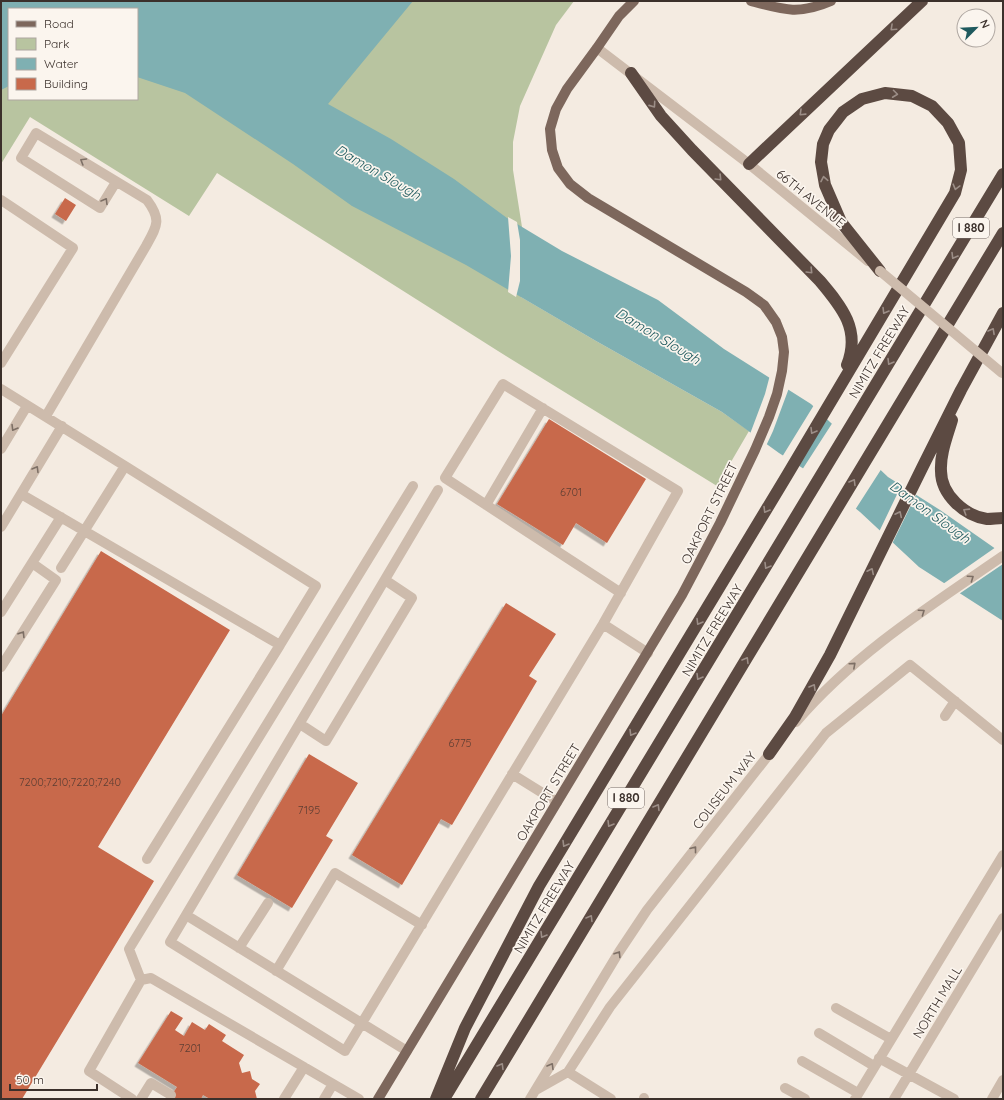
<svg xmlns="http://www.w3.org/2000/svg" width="1004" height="1100" font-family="Quicksand,sans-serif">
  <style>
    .green { fill: #b8c4a0; fill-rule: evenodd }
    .water { fill: #7fb0b2 }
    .pier { fill: #f4ebe1 }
    .building { fill: #c8694b; filter: url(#shadow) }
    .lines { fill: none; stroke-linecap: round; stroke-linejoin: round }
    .minor { stroke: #cdbbac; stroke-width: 10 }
    .major { stroke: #7d675c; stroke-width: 10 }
    .highway { stroke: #5c4a42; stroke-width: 12 }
    .minor-bridge { stroke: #cdbbac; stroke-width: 10 }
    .oneway { stroke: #9c8e87 }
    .oneway2 { stroke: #7d6f65 }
    .labels { text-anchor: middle; stroke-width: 3.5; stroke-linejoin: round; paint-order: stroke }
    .number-label { font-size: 11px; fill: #5e3e33 }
    .shield { fill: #fbf5ee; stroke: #756b66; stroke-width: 1 }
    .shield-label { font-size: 12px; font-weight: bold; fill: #3b302b }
    .street-label { font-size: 13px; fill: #3b302b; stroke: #fbf5ee }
    .water-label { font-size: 14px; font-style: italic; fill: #1f5a5e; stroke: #fbf5ee }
  </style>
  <defs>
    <filter id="shadow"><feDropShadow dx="-3.5" dy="3.5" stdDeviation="0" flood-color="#0004"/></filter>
  </defs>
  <rect width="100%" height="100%" fill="#f4ebe1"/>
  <path class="green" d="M1 1H574L556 25 520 106 513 142V170L525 246 521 297 596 341 722 412 749 431 717 486 498 351 217 173 189 216 30 117 1 164ZM9 9H137V99H9Z"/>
  <path class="water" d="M1 1H413L328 104 391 139 454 179 507 218 562 251 658 300 724 349 811 404 888 477 940 510 1003 554V621L919 567 860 512 818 478 779 453 722 412 596 341 466 265 352 206 293 164 185 93 137 77V9H9V86L1 90Z"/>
  <path class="pier" d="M508 217 517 222 520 240V281L516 297 508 292 511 256Z
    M770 375 789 388 773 431 766 446 750 434 765 394Z
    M814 405 828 417 797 467 782 457Z
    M833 422 882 468 855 510 816 479 802 470Z
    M902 484 917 493 892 544 879 532Z
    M996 547 1003 552V564L959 594 943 584Z"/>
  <path class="building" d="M65 198 76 205 66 221 55 214Z
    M549 419 646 479 607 543 576 523 563 545 497 504Z
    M101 551 230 630 98 847 154 881 22 1099H1V716Z
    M506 603 556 634 529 676 537 681 452 825 441 819 402 885 352 855Z
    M309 754 358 783 326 836 333 840 292 908 237 875Z
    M171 1011 183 1018 175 1030 184 1036 192 1022 205 1030 209 1024 226 1035 222 1041 244 1055 239 1063 242 1073 250 1071 252 1079 260 1084 255 1091 257 1099H210L203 1095 201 1099H169L177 1087 138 1063Z"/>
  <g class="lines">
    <path class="minor" d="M597 48 749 164 868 261
      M1 200 73 248 1 363
      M1 389 125 466 61 568
      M46 416 146 246C157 226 162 220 147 200L36 133 21 158 100 208 116 182
      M1 449 27 406
      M125 466 316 586 280 645
      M21 494 280 645 147 859
      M486 505 543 408
      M1 527 62 426
      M1 612 61 517
      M603 624 648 653
      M1 667 56 580 32 563
      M945 716 955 701
      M796 722C854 654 930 606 1003 556
      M300 724 326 741 412 598 385 580
      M512 774 557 802
      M186 915 170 942 345 1051 603 624 678 491 503 384 445 478 621 593
      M239 948 268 903
      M276 971 335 873 422 925
      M141 980 129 949 413 486
      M836 1008 891 1039
      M819 1033 874 1066
      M407 1051 186 915 438 490
      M879 1058 954 1099
      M802 1061 858 1093
      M568 1072 611 1099
      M785 1088 805 1099
      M536 1090 568 1072 610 1007 826 733 910 665 1003 740
      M132 1099 89 1071 141 980 151 978 359 1099
      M141 1099 151 1083 171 1095
      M284 1099 304 1067
      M324 1099 333 1084
      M530 1099 619 952 647 910 774 748
      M644 1099V1098
      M855 1099 1003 855
      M894 1099 1003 918
      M992 1099 1003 1080"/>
    <path class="major" d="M751 1C784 10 799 15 831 1
      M378 1099 682 595 720 523 755 450 769 417 777 394 782 371 784 352 782 337 776 322 764 305 746 292 588 198 570 184 558 168 552 150 550 129 556 109 567 89 597 48 619 16 634 1"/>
    <path class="highway" d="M631 73 661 116 692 150 820 281C842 307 861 330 847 365
      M749 164 922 1
      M952 420C947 437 940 454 941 471 941 495 965 516 987 519 992 519 998 518 1003 518
      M769 754 795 717 830 655 922 468 961 390 1003 313
      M436 1099 465 1028 539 886 786 477 955 193 961 170 959 143 948 123 932 106 912 96 885 93 862 99 843 112 829 130 823 144 821 162 825 185 841 222 880 271
      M444 1099 1003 174
      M481 1099 1003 233"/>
    <path class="minor-bridge" d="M880 271 1002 373"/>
  </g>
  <defs><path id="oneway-chevron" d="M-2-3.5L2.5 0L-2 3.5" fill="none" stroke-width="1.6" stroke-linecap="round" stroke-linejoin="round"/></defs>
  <g class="oneway">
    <use href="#oneway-chevron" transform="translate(893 28) rotate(137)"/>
    <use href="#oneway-chevron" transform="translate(895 94) rotate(7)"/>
    <use href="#oneway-chevron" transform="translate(653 105) rotate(55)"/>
    <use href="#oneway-chevron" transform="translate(802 113) rotate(136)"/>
    <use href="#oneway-chevron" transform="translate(719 178) rotate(46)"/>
    <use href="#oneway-chevron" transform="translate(824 179) rotate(-101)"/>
    <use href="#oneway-chevron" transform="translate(956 187) rotate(105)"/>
    <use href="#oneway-chevron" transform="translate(954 256) rotate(121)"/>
    <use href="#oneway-chevron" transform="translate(810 271) rotate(46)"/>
    <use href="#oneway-chevron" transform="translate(885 311) rotate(121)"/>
    <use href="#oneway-chevron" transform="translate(992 331) rotate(-61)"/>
    <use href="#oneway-chevron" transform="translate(890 362) rotate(121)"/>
    <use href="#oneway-chevron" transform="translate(813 431) rotate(121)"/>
    <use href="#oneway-chevron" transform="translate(853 482) rotate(-59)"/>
    <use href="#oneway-chevron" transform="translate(766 510) rotate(121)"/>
    <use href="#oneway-chevron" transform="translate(966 511) rotate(-148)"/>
    <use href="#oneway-chevron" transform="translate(899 514) rotate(-64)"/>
    <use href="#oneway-chevron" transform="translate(767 566) rotate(121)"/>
    <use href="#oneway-chevron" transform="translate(871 571) rotate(-64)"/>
    <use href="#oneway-chevron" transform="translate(699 622) rotate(121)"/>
    <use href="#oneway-chevron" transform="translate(746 660) rotate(-59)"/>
    <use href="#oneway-chevron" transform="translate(699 677) rotate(121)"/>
    <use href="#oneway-chevron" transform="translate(813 687) rotate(-60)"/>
    <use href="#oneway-chevron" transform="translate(632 733) rotate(121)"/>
    <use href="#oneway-chevron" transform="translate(657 807) rotate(-59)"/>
    <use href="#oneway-chevron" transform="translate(610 824) rotate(121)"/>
    <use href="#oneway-chevron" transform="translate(565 844) rotate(121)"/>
    <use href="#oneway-chevron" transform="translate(590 918) rotate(-59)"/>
    <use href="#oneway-chevron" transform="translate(543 935) rotate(121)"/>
    <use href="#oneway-chevron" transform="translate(501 1066) rotate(-59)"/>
  </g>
  <g class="oneway2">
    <use href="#oneway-chevron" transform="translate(83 161) rotate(-149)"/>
    <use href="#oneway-chevron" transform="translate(105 201) rotate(-59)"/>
    <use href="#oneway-chevron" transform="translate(14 428) rotate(121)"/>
    <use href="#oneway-chevron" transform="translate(36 469) rotate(-59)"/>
    <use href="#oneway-chevron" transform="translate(971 578) rotate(-35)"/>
    <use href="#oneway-chevron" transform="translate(922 612) rotate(-35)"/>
    <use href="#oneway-chevron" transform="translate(22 634) rotate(-58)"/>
    <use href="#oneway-chevron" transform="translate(853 665) rotate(-42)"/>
    <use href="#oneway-chevron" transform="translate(694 849) rotate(-52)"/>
    <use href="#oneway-chevron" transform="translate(618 954) rotate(-58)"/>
    <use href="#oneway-chevron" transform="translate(551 1066) rotate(-59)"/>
  </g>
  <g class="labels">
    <g class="number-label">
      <text x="571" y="496">6701</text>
      <text x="460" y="747">6775</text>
      <text x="70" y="786">7200;7210;7220;7240</text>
      <text x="309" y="814">7195</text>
      <text x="190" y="1052">7201</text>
    </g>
    <g class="shield">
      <rect x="953" y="218" width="36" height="20" rx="3"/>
      <rect x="608" y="788" width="36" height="20" rx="3"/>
    </g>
    <g class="shield-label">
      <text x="971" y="232">I 880</text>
      <text x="626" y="802">I 880</text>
    </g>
    <g class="street-label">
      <text transform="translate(811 198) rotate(39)" y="5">66TH AVENUE</text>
      <text transform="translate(879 352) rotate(-59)" y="5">NIMITZ FREEWAY</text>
      <text transform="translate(709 513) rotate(-64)" y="5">OAKPORT STREET</text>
      <text transform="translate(712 630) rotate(-59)" y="5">NIMITZ FREEWAY</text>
      <text transform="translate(724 790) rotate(-52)" y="5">COLISEUM WAY</text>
      <text transform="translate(548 792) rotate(-59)" y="5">OAKPORT STREET</text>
      <text transform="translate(544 907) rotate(-59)" y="5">NIMITZ FREEWAY</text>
      <text transform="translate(937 1002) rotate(-59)" y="5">NORTH MALL</text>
    </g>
    <g class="water-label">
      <text transform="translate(378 172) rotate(30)" y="5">Damon Slough</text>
      <text transform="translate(658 336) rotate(31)" y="5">Damon Slough</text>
      <text transform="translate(930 512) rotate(36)" y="5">Damon Slough</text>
    </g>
  </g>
  <rect width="1004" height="1100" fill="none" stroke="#3b302b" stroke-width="4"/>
  <rect x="8" y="8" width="130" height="92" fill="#fbf5ee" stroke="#aea6a0"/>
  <rect x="16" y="21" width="20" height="6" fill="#7d675c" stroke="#aea6a0"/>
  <text x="44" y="28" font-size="12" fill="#3b302b">Road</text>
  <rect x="16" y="38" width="20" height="12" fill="#b8c4a0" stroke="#aea6a0"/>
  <text x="44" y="48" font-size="12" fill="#3b302b">Park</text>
  <rect x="16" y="58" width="20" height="12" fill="#7fb0b2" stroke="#aea6a0"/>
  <text x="44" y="68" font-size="12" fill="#3b302b">Water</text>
  <rect x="16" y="78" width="20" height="12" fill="#c8694b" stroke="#aea6a0"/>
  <text x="44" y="88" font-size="12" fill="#3b302b">Building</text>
  <g transform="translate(976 28) rotate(66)"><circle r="19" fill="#fbf5ee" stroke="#aea6a0"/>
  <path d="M0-3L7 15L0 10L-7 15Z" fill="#1f5a5e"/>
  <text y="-6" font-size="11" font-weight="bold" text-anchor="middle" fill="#3b302b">N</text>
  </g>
  <path d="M10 1084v6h87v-6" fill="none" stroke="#3b302b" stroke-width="2"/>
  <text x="16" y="1084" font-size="12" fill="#3b302b" stroke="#fbf5ee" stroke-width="3" paint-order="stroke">50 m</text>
</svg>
